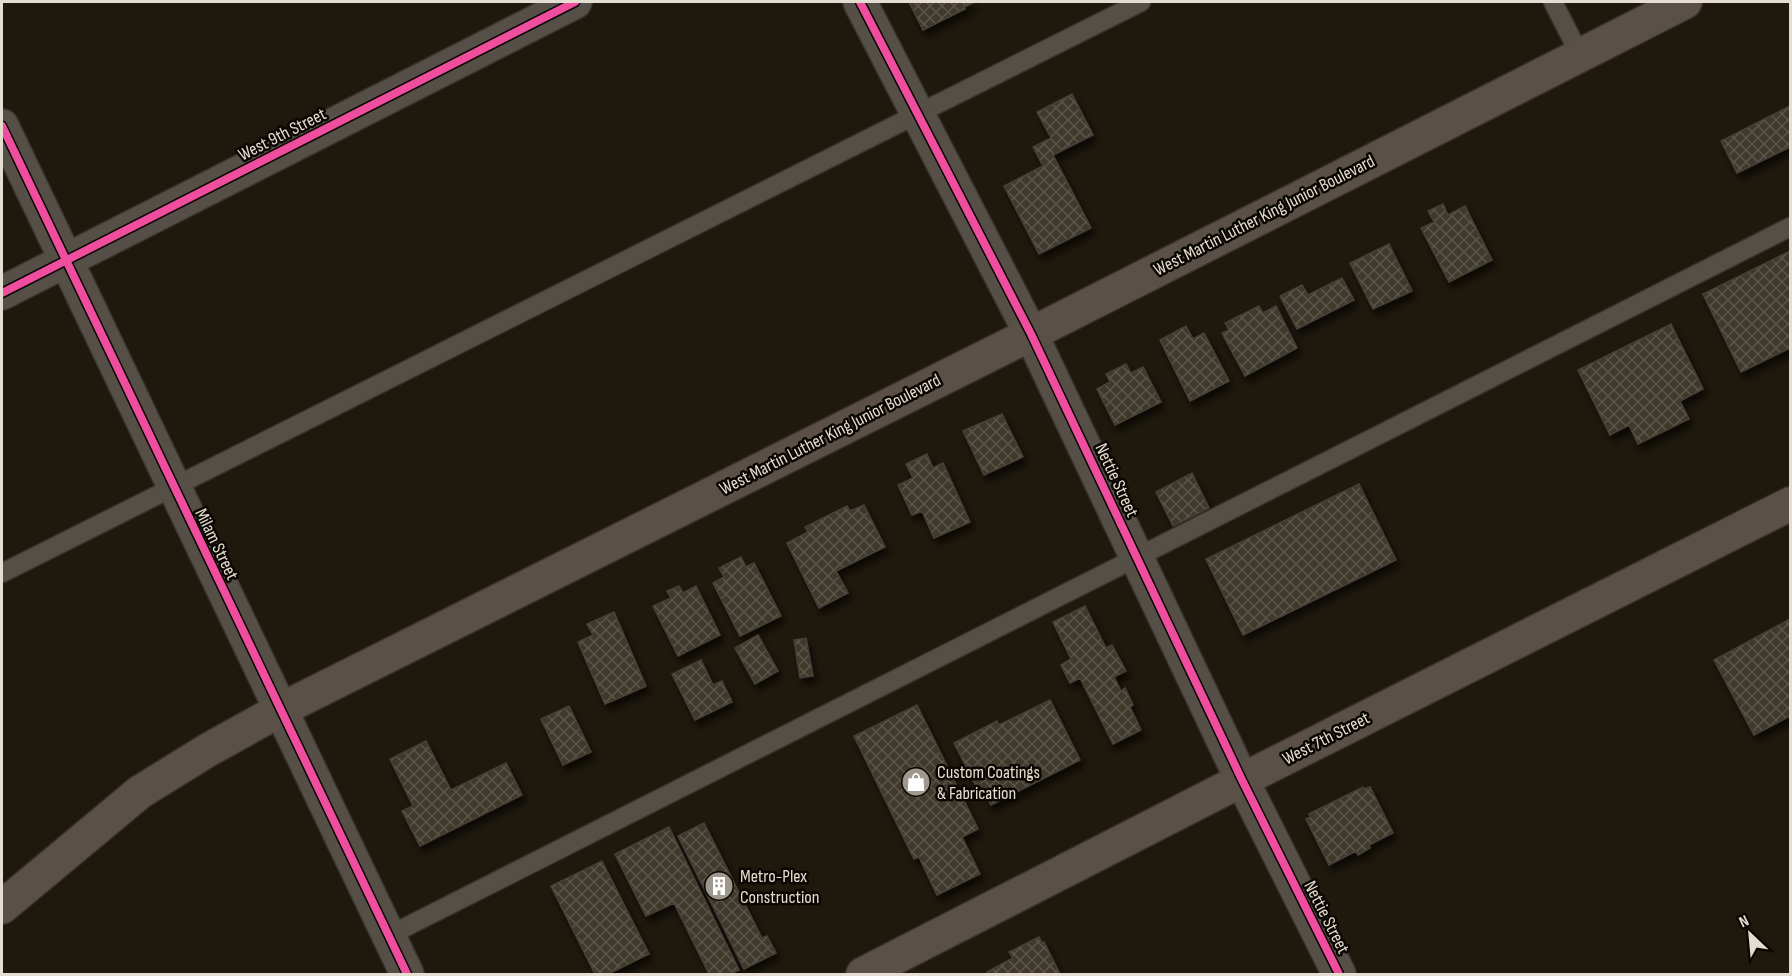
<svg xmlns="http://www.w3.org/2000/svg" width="1792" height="976" font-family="'Sofia Sans Condensed',sans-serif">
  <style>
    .building { fill: url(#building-cross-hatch); stroke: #464037; stroke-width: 1.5; filter: url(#shadow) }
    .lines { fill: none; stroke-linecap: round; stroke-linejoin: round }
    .service-casing { stroke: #38332d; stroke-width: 21 }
    .minor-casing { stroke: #38332d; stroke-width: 36 }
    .tertiary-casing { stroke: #38332d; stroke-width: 36 }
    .primary-casing { stroke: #38332d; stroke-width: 36 }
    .service { stroke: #564f47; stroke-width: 18 }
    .minor { stroke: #564f47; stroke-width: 33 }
    .tertiary { stroke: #564f47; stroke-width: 33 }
    .primary { stroke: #5a5047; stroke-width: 33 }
    .cycleway-casing { stroke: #0a0602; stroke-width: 11 }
    .cycleway { stroke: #ef4d9e; stroke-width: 8 }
    .labels { text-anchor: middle; stroke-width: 5; stroke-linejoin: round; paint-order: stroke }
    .street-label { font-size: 18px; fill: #e5ddd1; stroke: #0a0602 }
    .poi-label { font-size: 18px; fill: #e5ddd1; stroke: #0a0602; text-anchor: start }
  </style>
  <defs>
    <pattern id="building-cross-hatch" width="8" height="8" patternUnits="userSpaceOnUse" patternTransform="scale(1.5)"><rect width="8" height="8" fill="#3f382b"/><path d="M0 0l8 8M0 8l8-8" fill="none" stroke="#5b5449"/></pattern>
    <filter id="shadow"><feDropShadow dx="3.5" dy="6" stdDeviation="3" flood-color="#0009"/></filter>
  </defs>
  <rect width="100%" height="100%" fill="#1e180d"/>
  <path class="building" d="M909 2H975L964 7 965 9 923 30Z
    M1072 94 1093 135 1053 155 1091 228 1039 254 1004 186 1043 166 1033 147 1051 138 1037 112Z
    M1790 106V147L1737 173 1721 141Z
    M1443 204 1448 215 1465 206 1492 260 1449 282 1421 228 1434 222 1428 211Z
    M1389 244 1412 291 1373 309 1350 263Z
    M1790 251V348L1741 372 1703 294Z
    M1342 278 1354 300 1297 329 1280 296 1302 285 1308 295Z
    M1259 306 1263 313 1276 306 1297 348 1245 376 1222 333 1229 330 1225 323Z
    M1671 324 1703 389 1680 401 1689 419 1638 444 1629 425 1610 435 1578 370Z
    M1186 326 1193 339 1204 333 1229 381 1190 401 1160 340Z
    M1126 364 1131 373 1143 367 1161 402 1115 425 1097 389 1110 382 1106 374Z
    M1002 414 1023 457 984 475 963 431Z
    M927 454 933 468 943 463 970 522 934 538 922 511 912 515 898 485 913 478 906 464Z
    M1192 473 1209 508 1173 526 1156 492Z
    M1359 484 1396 560 1243 635 1206 559Z
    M864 505 885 547 836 571 848 593 819 608 787 543 808 532 805 527 847 506 850 511Z
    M741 557 746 567 754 563 781 616 740 636 713 583 724 577 719 568Z
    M679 586 683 593 696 586 720 635 678 656 653 606 671 598 667 591Z
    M1085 606 1106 648 1112 645 1126 671 1114 677 1121 691 1125 688 1133 705 1130 707 1141 730 1113 744 1080 678 1070 683 1061 665 1071 659 1053 622Z
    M614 612 646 686 605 704 578 642 593 635 587 624Z
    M1790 619V716L1754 735 1714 660Z
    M758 635 778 671 755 684 735 648Z
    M806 638 813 676 800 678 794 640Z
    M701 660 713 685 722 681 732 702 695 720 672 674Z
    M1050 700 1080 760 991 805 980 784 976 786 954 743 997 721 999 725Z
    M917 705 978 829 962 837 980 874 937 895 919 857 914 859 854 736Z
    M569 706 591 752 563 765 541 719Z
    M426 741 451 790 506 763 522 795 420 846 402 811 413 806 390 759Z
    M1363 787 1364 789 1370 787 1393 833 1369 845 1370 848 1358 855 1356 851 1329 865 1306 819 1310 817 1309 814Z
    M704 823 762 938 767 936 776 953 744 969 678 836Z
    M669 827 739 970 729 974H709L674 903 646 916 615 854Z
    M602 861 649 954 608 974H595L551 886Z
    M1039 937 1042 943 1044 942 1060 974H988L987 972 1013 958 1009 952Z"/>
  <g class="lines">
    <g class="service-casing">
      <path id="service" d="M1553 2 1580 55
        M2 573 1141 2
        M388 936 1790 227"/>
    </g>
    <g class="minor-casing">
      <path id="minor" d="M860 2 1031 334 1242 780 1339 974
        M2 293 575 2"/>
    </g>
    <g class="tertiary-casing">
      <path id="tertiary" d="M2 126 407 974"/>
    </g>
    <g class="primary-casing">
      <path id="primary" d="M2 907 140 792 208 750 280 710 1031 334 1685 2
        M863 974 1242 780 1790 504"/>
    </g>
    <use href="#service" class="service"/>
    <use href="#minor" class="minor"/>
    <use href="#tertiary" class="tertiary"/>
    <use href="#primary" class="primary"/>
    <g class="cycleway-casing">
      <path id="cycleway" d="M860 2 1031 334 1242 780 1339 974
        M2 126 407 974
        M2 293 575 2"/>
    </g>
    <use href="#cycleway" class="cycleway"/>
  </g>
  <defs>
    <g id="shop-disc" transform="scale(1.5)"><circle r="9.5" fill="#9f988c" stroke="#0a0602"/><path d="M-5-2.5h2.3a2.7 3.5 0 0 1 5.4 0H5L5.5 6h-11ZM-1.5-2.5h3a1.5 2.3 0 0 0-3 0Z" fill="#fff"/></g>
    <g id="building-disc" transform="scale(1.5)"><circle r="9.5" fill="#9f988c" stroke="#0a0602"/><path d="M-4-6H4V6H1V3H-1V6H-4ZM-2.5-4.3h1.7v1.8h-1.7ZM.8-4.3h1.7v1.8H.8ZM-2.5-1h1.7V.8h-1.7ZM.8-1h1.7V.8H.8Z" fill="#fff"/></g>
  </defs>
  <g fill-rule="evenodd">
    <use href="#shop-disc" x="916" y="782"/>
    <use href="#building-disc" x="719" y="886"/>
  </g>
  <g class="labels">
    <g class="street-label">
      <text transform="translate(282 134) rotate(-27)" y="6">West 9th Street</text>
      <text transform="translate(1264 215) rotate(-27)" y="6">West Martin Luther King Junior Boulevard</text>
      <text transform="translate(830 434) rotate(-27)" y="6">West Martin Luther King Junior Boulevard</text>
      <text transform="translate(1117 480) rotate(65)" y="6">Nettie Street</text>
      <text transform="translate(217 544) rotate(64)" y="6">Milam Street</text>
      <text transform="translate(1326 738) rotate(-27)" y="6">West 7th Street</text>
      <text transform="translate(1327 917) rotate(63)" y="6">Nettie Street</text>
    </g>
    <g class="poi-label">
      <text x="937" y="778">Custom Coatings<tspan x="937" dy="21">&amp; Fabrication</tspan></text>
      <text x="740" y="882">Metro-Plex<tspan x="740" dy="21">Construction</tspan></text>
    </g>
  </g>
  <rect width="1792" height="976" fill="none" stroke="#e5ddd1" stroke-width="6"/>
  <g transform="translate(1750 934) rotate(334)" stroke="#0a0602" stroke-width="4.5" paint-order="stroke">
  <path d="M0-4.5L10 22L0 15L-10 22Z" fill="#e5ddd1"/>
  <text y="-9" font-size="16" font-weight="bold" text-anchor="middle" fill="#e5ddd1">N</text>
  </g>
</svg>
